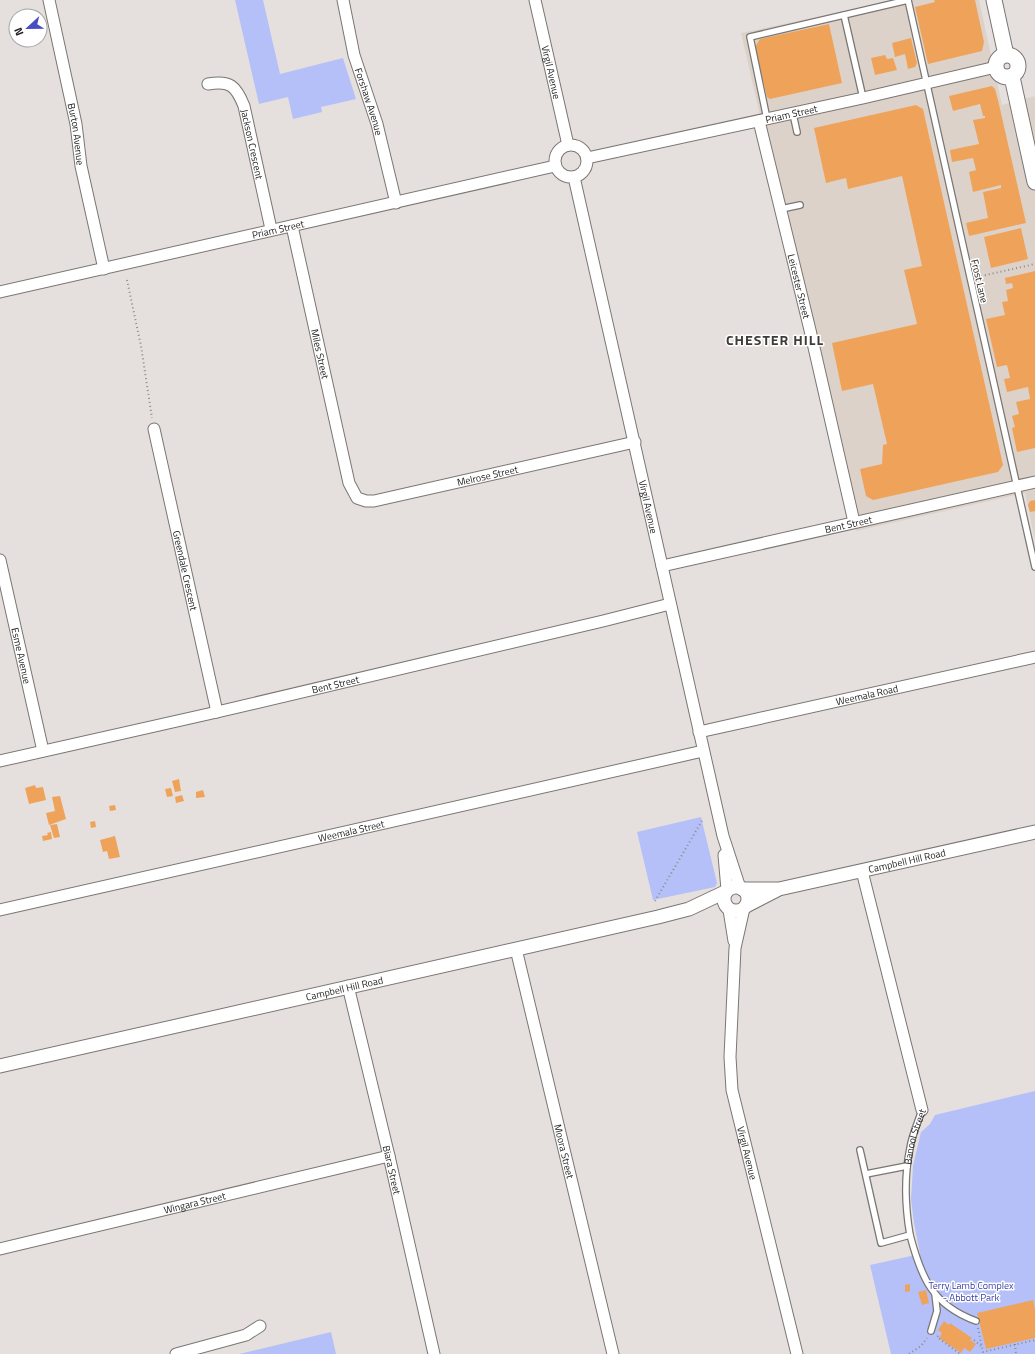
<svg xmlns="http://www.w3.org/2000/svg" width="1035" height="1354" font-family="'Titillium Web',sans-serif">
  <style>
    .built { fill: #ddd2c9 }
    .green { fill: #b4c0f7 }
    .building { fill: #efa35a }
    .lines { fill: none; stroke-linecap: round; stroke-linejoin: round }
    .service-casing { stroke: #7a7673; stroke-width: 8 }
    .minor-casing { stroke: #7a7673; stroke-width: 13 }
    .tertiary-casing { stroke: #7a7673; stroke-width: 15 }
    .secondary-casing { stroke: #7a7673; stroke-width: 17 }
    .path { stroke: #8e8a88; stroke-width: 2; stroke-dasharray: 1 3; stroke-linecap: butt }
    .service { stroke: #fff; stroke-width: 5.5 }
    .minor { stroke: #fff; stroke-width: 11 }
    .tertiary { stroke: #fff; stroke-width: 13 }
    .secondary { stroke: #fff; stroke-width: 15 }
    .labels { text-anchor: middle; stroke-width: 3; stroke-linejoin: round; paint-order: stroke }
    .street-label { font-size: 10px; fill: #1d1b1a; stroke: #fff }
    .park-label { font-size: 10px; fill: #3b40a3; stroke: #fff }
    .district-label { font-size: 14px; font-weight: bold; letter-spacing: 1px; fill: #3e3b38; stroke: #fff }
  </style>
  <rect width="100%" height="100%" fill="#e5e0dd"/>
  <path class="built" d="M897 0H979L1002 105 1035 96V540L1025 493 856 531 741 33Z"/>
  <path class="green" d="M235 0H263L280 74 343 58 356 99 321 107 322 112 293 119 288 97 259 104Z
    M701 817 717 883 715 887 653 900 637 832Z
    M1035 1091V1354H891L870 1265 920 1254 914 1223 911 1199 913 1166 921 1132 930 1124 935 1115Z
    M331 1332 336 1354H239Z"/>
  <path class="building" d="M934 0H975L984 42 982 51 928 64 915 7 935 2Z
    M829 24 842 83 770 99 767 97 755 47 760 39Z
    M911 38 917 63 915 67 908 69 905 54 895 57 892 43Z
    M885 55 887 59 893 58 897 70 875 75 871 58Z
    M992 86 995 89 998 100 1026 223 969 236 966 223 988 218 983 192 1001 188V185L973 192 969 172 976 170 973 158 952 162 950 150 979 144 973 120 985 118V116H983L980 104 953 111 949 96Z
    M916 105 923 109 1003 465 998 472 873 500 866 496 860 469 882 464 883 445 887 444 873 384 842 391 832 343 917 324 904 270 922 266 902 176 848 189 846 178 826 183 814 128Z
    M1021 228 1028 259 991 268 984 237Z
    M1035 271V448L1017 452 1012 428 1015 427 1012 416 1019 414 1016 402 1030 399 1028 387 1007 392 1004 379 1010 378 1007 365 997 367 986 319 1005 315 1002 302 1008 301 1006 290 1013 288 1012 283 1006 284 1005 278Z
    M1035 500V511L1030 512 1028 505 1030 501Z
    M179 779 181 791 175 792 172 781Z
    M35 785 36 788 43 787 46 800 29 804 25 788Z
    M171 788 173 796 167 797 165 789Z
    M203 790 205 797 196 798V792Z
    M182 795 184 801 176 803 175 797Z
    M60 796 66 819 49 825 46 813 55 811 52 797Z
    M115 805 116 810 110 811 109 806Z
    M95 821 96 827 91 828 90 822Z
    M57 824 60 837 54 838 50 825Z
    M51 832 52 839 43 841 42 836 48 835 47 833Z
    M115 836 120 857 109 859 107 851 103 852 100 840Z
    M910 1284V1291L905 1292V1285Z
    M926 1290 929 1303 922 1305 918 1292Z
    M1033 1300 1035 1310V1338L986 1349 977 1313Z
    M944 1321 949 1325 950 1323 972 1338 970 1340 976 1344 970 1352 964 1348 961 1353 939 1338 942 1333 938 1330Z"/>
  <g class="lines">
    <g class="service-casing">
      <g id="service">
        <path d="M908 0 1035 567"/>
        <path d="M844 15 863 98"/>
        <path d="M793 114 797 132"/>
        <path d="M767 119 750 37 908 0"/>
        <path d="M781 209 800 205"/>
        <path id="s1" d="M860 1150 881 1243 910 1235C905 1206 904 1177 910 1148 912 1135 918 1122 922 1110"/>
        <path d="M866 1174 907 1166"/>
        <path d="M910 1235C921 1277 932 1305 976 1321"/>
        <path d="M931 1331 937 1311 935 1294"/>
      </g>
    </g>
    <g class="minor-casing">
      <g id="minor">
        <path id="s2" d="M49 0 76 124 81 166 104 269"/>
        <path id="s3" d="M343 0 354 55 377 124 396 203"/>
        <path id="s4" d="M535 0 568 145"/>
        <path id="s5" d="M208 84C230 80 236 86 244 106L271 229"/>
        <path id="s6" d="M759 121 810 330 854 522"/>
        <circle cx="571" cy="161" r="16"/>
        <path id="s7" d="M587 158 863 98 996 67"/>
        <path id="s8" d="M574 177 723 836 740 888"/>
        <path id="s9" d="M292 226 349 483 357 498 366 501H374L635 442"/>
        <path id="s10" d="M0 292 555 166"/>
        <path id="s11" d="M154 429 217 712"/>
        <path id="s12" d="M0 560 43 751"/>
        <path id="s13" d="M662 566 1035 482"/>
        <path id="s14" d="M699 732 1035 657"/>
        <path id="s15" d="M0 761 217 712 603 621 670 604"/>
        <path d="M724 855 727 890"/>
        <path d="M862 871 922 1110"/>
        <path id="s16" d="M744 908 735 948 730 1057 732 1090 797 1354"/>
        <path id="s17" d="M0 910 703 751"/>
        <path d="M729 910 734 941"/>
        <path id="s18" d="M516 949 613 1354"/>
        <path id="s19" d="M348 986 389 1156 434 1354"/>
        <path id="s20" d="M0 1249 389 1156"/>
        <path d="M176 1354 246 1335 260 1326"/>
      </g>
    </g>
    <g class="tertiary-casing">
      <g id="tertiary">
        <circle cx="736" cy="899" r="12"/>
        <path id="s21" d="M742 889H779L1035 832"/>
        <path d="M746 906 777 890"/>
        <path id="s22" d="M0 1066 658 917 689 909 725 892"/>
      </g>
    </g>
    <g class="secondary-casing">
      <path id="secondary" d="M994 0 1006 55
        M996 66a11 11 0 1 1 22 0a11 11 0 1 1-22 0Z
        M1012 77 1035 182"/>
    </g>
    <path class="path" d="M977 277 1035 264
      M127 280 141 346 152 418
      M655 901 703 819
      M978 1328 983 1352 1035 1340
      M938 1336 937 1337 960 1354
      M974 1340 981 1346
      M1015 1344 1016 1354
      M909 1354 921 1346 927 1338"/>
    <use href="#service" class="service"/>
    <use href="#minor" class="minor"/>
    <use href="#tertiary" class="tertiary"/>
    <use href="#secondary" class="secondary"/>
  </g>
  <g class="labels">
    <g class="street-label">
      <text dy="4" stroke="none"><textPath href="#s4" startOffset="74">Virgil Avenue</textPath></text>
      <text dy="4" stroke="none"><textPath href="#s3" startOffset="105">Forshaw Avenue</textPath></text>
      <text dy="4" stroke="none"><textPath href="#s7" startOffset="209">Priam Street</textPath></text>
      <text dy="4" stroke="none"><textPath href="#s2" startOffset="137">Burton Avenue</textPath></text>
      <text dy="4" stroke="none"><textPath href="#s5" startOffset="87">Jackson Crescent</textPath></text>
      <text dy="4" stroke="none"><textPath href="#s10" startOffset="285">Priam Street</textPath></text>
      <text transform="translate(980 281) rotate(77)" y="4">Frost Lane</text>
      <text dy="4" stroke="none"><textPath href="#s6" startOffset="170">Leicester Street</textPath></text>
      <text dy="4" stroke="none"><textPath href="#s9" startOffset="131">Miles Street</textPath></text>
      <text dy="4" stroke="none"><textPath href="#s9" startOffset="414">Melrose Street</textPath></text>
      <text dy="4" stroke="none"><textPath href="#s8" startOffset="338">Virgil Avenue</textPath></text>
      <text dy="4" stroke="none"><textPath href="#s13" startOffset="191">Bent Street</textPath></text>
      <text dy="4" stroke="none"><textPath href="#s11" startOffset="145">Greendale Crescent</textPath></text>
      <text dy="4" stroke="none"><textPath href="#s12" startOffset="98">Esme Avenue</textPath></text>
      <text dy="4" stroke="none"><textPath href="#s15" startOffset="344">Bent Street</textPath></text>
      <text dy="4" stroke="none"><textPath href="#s14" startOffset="172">Weemala Road</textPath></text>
      <text dy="4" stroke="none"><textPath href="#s17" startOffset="360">Weemala Street</textPath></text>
      <text dy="4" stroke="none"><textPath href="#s21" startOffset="168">Campbell Hill Road</textPath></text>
      <text dy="4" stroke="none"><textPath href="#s22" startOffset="353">Campbell Hill Road</textPath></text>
      <text dy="4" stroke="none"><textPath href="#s1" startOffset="225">Banool Street</textPath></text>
      <text dy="4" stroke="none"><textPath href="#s18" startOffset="208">Moora Street</textPath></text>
      <text dy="4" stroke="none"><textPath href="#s16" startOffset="248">Virgil Avenue</textPath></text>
      <text dy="4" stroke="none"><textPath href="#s19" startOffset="189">Biara Street</textPath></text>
      <text dy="4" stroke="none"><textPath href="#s20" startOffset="200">Wingara Street</textPath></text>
    </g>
    <g class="park-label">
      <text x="971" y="1289">Terry Lamb Complex<tspan x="971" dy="12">- Abbott Park</tspan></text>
    </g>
    <g class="district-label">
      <text x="775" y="345">CHESTER HILL</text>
    </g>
  </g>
  <g transform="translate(28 28) rotate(248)"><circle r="19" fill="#ffffff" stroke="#a5a4a3"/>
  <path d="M0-3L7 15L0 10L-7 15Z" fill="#474dc2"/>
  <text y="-6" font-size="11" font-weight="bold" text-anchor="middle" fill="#1d1b1a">N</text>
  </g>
</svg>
